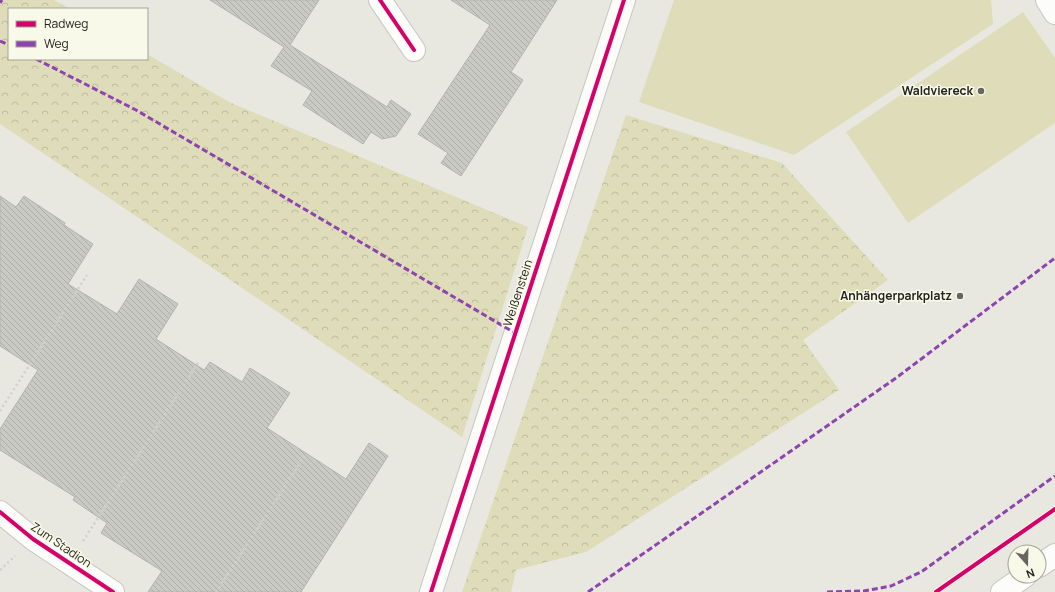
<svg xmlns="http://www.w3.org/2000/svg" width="1055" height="592" font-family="Manrope,sans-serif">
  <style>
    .grass { fill: #dedcb9 }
    .forest { fill: url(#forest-crowns) }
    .building { fill: url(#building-back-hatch); stroke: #b3b3ad }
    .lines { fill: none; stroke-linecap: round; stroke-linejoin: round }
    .minor-casing { stroke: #c6c6c0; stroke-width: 24 }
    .major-casing { stroke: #c6c6c0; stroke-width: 24 }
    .path { stroke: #d0d0ce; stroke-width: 2.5; stroke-dasharray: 2 3; stroke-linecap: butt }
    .minor { stroke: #fcfcfa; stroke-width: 22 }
    .major { stroke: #fcfcfa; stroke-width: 22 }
    .quiet { stroke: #8e44ad; stroke-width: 3; stroke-dasharray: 6 3; stroke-linecap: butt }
    .cycleway-casing { stroke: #f9f9e9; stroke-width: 6 }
    .cycleway { stroke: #d6006c; stroke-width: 4 }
    .poi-dot { fill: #676761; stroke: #f9f9e9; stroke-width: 1.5 }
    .labels { text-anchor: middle; stroke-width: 3; stroke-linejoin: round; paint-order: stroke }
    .poi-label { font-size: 12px; font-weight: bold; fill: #22221c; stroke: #f9f9e9; text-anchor: end }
    .street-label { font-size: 12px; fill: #22221c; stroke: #f9f9e9 }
  </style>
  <defs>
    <pattern id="forest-crowns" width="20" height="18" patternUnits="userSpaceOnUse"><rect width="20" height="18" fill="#dedcb9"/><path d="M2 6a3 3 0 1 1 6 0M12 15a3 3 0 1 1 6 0" fill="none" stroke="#bebc9e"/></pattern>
    <pattern id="building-back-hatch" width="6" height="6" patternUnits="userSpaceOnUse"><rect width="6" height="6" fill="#cacac4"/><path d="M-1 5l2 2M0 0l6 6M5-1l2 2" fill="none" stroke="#adada8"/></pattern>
  </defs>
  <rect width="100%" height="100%" fill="#e8e8e0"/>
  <path class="grass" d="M674 0H991L993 24 794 155 639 102Z
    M1023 12 1055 58V123L908 223 846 132Z"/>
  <path class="forest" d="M0 0H54L70 9H9V59H147V54L229 102 528 227 462 437 0 124Z
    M626 115 782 163 888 280 803 340 839 390 586 552 516 570 511 592H462Z"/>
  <path class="building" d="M210 0H319L290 45 387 107 391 100 411 114 396 136 382 139 371 132 363 144 303 105 312 91 271 66 284 47Z
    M451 0H557L511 72 523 80 461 176 441 163 448 153 418 134 490 25Z
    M0 196 16 207 24 196 65 223 64 225 93 244 68 284 117 314 139 279 178 304 156 339 204 370 210 362 242 382 250 368 290 393 267 428 346 479 369 443 388 456 301 592H148L162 571 101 533 107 523 73 500 75 497 0 450V429L38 370 0 346Z"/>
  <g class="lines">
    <g class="minor-casing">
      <path id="minor" d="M380 0 414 50
        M1047 0 1055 13
        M0 512 33 539 113 592
        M431 592 624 0"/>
    </g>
    <g class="major-casing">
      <path id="major" d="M1039 566 1055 555
        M1002 592 1025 576"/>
    </g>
    <path class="path" d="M0 411 87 275
      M83 541 198 363
      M0 570 15 556
      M216 592 306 454"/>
    <use href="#minor" class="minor"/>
    <use href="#major" class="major"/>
    <path class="quiet" d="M0 3 2 0
      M0 41 9 45
      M36 59 136 110 515 333
      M588 592 896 378 1055 258
      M827 592 864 591 891 586 921 572 1055 476"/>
    <g class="cycleway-casing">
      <path id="cycleway" d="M380 0 414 50
        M0 512 33 539 113 592
        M431 592 624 0
        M936 592 1055 509"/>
    </g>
    <use href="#cycleway" class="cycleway"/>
  </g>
  <g class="poi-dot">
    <circle cx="981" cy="91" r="4"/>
    <circle cx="960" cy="296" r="4"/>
  </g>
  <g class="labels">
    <g class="poi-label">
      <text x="973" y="95">Waldviereck</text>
      <text x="952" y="300">Anhängerparkplatz</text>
    </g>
    <g class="street-label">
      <text transform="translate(518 293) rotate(-72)" y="4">Weißenstein</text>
      <text transform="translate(61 545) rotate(34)" y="4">Zum Stadion</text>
    </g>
  </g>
  <rect x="8" y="8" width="140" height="52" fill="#f9f9e9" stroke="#a3a397"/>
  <rect x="16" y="21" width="20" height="6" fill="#d6006c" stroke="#a3a397"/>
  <text x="44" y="28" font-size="12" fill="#22221c">Radweg</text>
  <rect x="16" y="41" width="20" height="6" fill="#8e44ad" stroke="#a3a397"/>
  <text x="44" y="48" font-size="12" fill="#22221c">Weg</text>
  <g transform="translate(1027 564) rotate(160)"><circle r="19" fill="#f9f9e9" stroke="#a3a397"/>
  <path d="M0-3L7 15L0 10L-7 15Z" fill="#676761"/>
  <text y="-6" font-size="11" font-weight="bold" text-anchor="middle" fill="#22221c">N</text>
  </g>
</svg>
